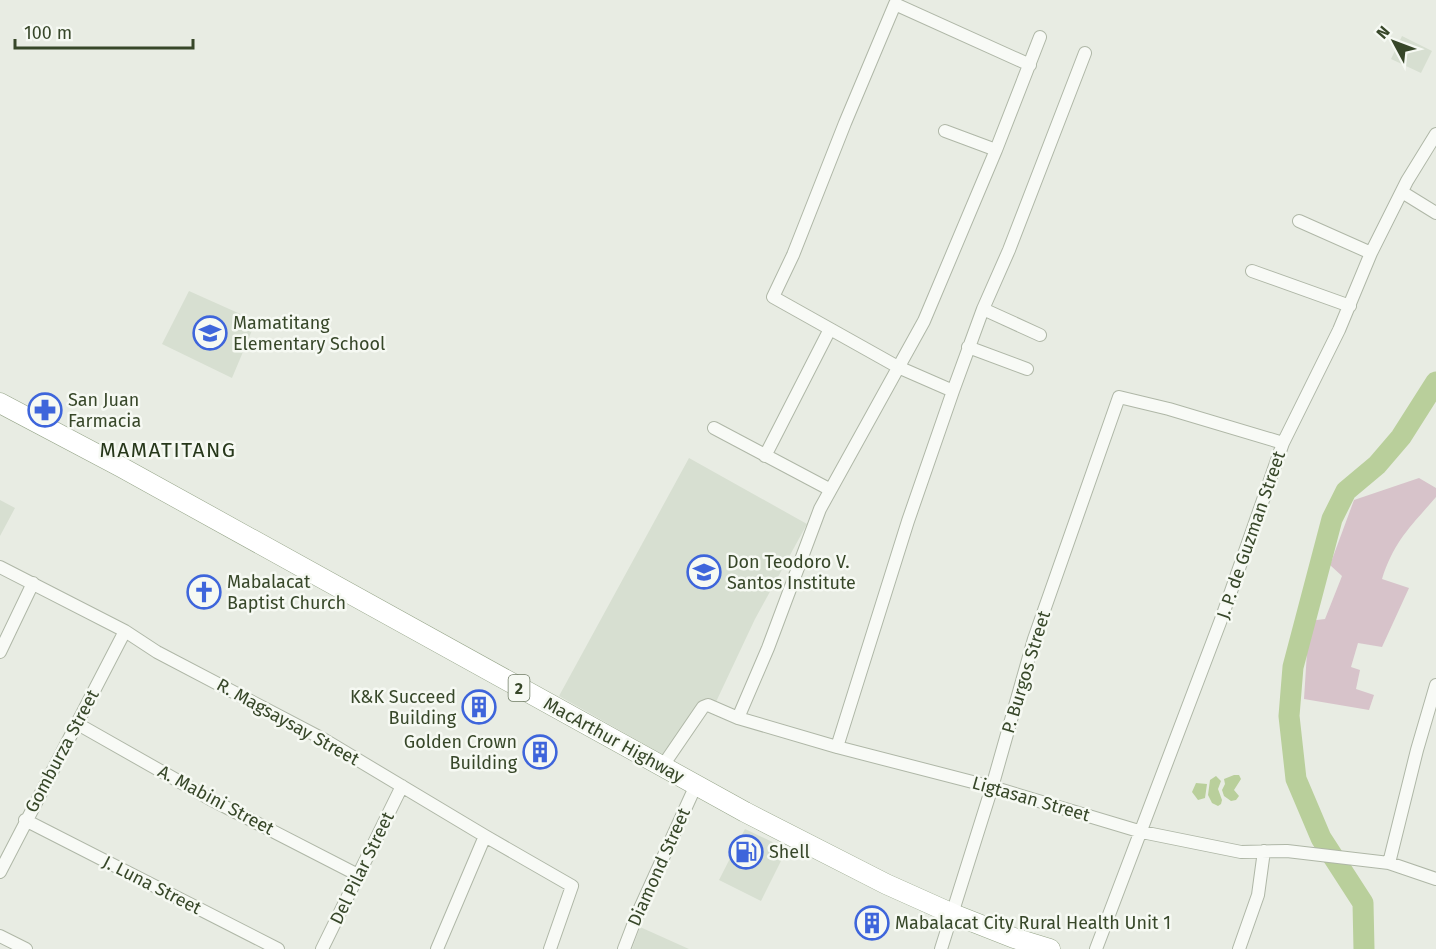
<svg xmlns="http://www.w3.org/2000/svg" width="1436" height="949" font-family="'Fira Sans',sans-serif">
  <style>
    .built { fill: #d7dfd1 }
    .green { fill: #d7c3ca }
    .water { fill: #b9cf9b }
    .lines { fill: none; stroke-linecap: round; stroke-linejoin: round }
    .river { stroke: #b9cf9b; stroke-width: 21 }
    .minor-casing { stroke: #afb7a7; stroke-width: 14 }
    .trunk-casing { stroke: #96a589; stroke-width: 21 }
    .minor { stroke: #f8faf6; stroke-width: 12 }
    .trunk { stroke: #fff; stroke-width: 20 }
    .labels { text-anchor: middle; stroke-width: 5; stroke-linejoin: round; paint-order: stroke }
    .shield { fill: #f6f9f3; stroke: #707c66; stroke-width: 1.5 }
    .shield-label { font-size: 16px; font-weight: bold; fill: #374729 }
    .poi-label { font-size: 18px; fill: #374729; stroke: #f6f9f3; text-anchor: start }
    .street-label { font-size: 18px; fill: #374729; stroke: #f6f9f3 }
    .quarter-label { font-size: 21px; letter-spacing: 1.5px; fill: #27381b; stroke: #f6f9f3 }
  </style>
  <rect width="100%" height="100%" fill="#e8ece3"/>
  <path class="built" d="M1402 36 1432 51 1421 73 1391 59Z
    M189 291 256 321 232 378 162 344Z
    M689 458 807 524 755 619 715 704 704 700 667 757 559 696Z
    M0 500 15 508 0 536Z
    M745 829 787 849 761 901 719 880Z
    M640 927 689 949H632Z"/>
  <path class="green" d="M1419 478 1436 488V497C1411 526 1394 541 1382 579L1409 588 1382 647 1358 643 1351 667 1360 670 1356 689 1374 695 1369 710 1304 699 1309 621 1325 619 1342 576 1330 565 1354 500Z"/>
  <path class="water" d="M1234 775H1239L1241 779 1234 790 1239 796 1236 800 1231 801 1224 796 1222 790 1225 784 1224 779Z
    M1216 776 1221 781 1218 789 1222 800 1221 804 1218 806 1212 803 1208 795 1210 780Z
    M1196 783 1207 784 1205 798 1198 800 1192 792Z"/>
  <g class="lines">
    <path class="river" d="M1364 949 1363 903 1321 838 1296 779 1289 716 1293 667 1332 519 1346 491 1377 465 1401 437 1436 382"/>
    <g class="minor-casing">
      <path id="minor" d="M945 131 996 150
        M1402 192 1436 213
        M1299 221 1371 253
        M1252 271 1350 306
        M983 309 1040 335
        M968 347 1027 369
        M953 391 898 367 773 297 793 255 845 123 895 4 1030 65
        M714 428 829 489
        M765 456 830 329
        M0 567 125 631 157 652 323 739 485 836 572 886 550 949
        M0 652 33 583
        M738 718 768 648 820 509 924 321 996 150 1040 37
        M76 723 210 799 358 875
        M837 747 908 521 953 391 983 309 1009 250 1085 53
        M662 767 703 707 708 705 738 718 837 747 992 787 1142 832 1241 852 1287 851 1389 863 1436 879
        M25 820 278 949
        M1389 863 1417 750 1436 685
        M0 872 125 631
        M0 936 26 949
        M322 949 402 786
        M437 949 485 836
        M624 949 637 915 696 785
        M941 949 992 787 1034 639 1119 397 1169 409 1283 443
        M1096 949 1222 617 1283 443 1339 330 1371 253 1407 181 1436 134
        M1239 949 1258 895 1264 851"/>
    </g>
    <g class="trunk-casing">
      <path id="trunk" d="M0 403 121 467 745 812 886 884 953 914 1014 938 1050 949"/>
    </g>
    <use href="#minor" class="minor"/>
    <use href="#trunk" class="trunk"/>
  </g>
  <defs>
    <g id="school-ring" transform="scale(1.725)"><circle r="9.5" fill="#f6f9f3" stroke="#3e65db" stroke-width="1.5"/><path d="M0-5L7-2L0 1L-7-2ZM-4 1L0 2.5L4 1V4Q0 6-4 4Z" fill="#3e65db"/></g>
    <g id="pharmacy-ring" transform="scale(1.725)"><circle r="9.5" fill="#f6f9f3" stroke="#3e65db" stroke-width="1.5"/><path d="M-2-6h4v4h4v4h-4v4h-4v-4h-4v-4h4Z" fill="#3e65db"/></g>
    <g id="church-ring" transform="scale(1.725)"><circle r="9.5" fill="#f6f9f3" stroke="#3e65db" stroke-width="1.5"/><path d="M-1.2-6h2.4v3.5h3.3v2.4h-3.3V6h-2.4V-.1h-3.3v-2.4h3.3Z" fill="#3e65db"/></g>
    <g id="building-ring" transform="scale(1.725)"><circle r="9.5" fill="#f6f9f3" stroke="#3e65db" stroke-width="1.5"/><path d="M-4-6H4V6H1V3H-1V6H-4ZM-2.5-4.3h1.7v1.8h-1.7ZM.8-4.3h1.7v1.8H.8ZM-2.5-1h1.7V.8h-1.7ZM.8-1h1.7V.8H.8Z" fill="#3e65db"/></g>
    <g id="fuel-ring" transform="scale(1.725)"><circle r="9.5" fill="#f6f9f3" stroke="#3e65db" stroke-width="1.5"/><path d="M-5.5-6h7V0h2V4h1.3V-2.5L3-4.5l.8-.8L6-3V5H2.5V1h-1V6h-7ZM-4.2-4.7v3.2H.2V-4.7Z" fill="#3e65db"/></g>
  </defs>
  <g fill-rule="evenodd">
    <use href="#school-ring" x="210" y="333"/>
    <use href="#pharmacy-ring" x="45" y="410"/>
    <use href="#school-ring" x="704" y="572"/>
    <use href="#church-ring" x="204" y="592"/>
    <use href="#building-ring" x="479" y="707"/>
    <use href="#building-ring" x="540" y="752"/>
    <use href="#fuel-ring" x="746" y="852"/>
    <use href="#building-ring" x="872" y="923"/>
  </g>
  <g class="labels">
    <rect class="shield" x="508.5" y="675" width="21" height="26" rx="4.5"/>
    <g class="shield-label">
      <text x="519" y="694">2</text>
    </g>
    <g class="poi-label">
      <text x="233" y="329">Mamatitang<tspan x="233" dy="21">Elementary School</tspan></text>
      <text x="68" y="406">San Juan<tspan x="68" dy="21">Farmacia</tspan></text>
      <text x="727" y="568">Don Teodoro V.<tspan x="727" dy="21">Santos Institute</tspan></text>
      <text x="227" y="588">Mabalacat<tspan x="227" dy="21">Baptist Church</tspan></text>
      <text x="456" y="703" text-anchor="end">K&amp;K Succeed<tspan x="456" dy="21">Building</tspan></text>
      <text x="517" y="748" text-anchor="end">Golden Crown<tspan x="517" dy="21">Building</tspan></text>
      <text x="769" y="858">Shell</text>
      <text x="895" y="929">Mabalacat City Rural Health Unit 1</text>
    </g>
    <g class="street-label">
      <text transform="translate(1251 535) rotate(-71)" y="6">J. P. de Guzman Street</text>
      <text transform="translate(1026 672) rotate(-73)" y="6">P. Burgos Street</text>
      <text transform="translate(288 722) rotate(29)" y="6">R. Magsaysay Street</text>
      <text transform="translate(614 740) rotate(29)" y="6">MacArthur Highway</text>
      <text transform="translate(62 751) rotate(-62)" y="6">Gomburza Street</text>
      <text transform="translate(1031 799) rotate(16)" y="6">Ligtasan Street</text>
      <text transform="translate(216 800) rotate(28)" y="6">A. Mabini Street</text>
      <text transform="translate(659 867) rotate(-66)" y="6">Diamond Street</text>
      <text transform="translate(362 868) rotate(-64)" y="6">Del Pilar Street</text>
      <text transform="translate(152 885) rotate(27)" y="6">J. Luna Street</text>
    </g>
    <g class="quarter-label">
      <text x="168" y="457">MAMATITANG</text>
    </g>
  </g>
  <g transform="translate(1394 42) rotate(311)" stroke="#f6f9f3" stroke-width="4.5" paint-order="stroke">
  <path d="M0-4.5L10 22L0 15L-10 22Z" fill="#374729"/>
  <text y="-9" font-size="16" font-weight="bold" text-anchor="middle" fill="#374729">N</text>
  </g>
  <path d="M15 39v9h178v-9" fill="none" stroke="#374729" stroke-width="3"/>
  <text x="24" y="39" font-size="18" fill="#374729" stroke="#f6f9f3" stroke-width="4.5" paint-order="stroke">100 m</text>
</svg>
